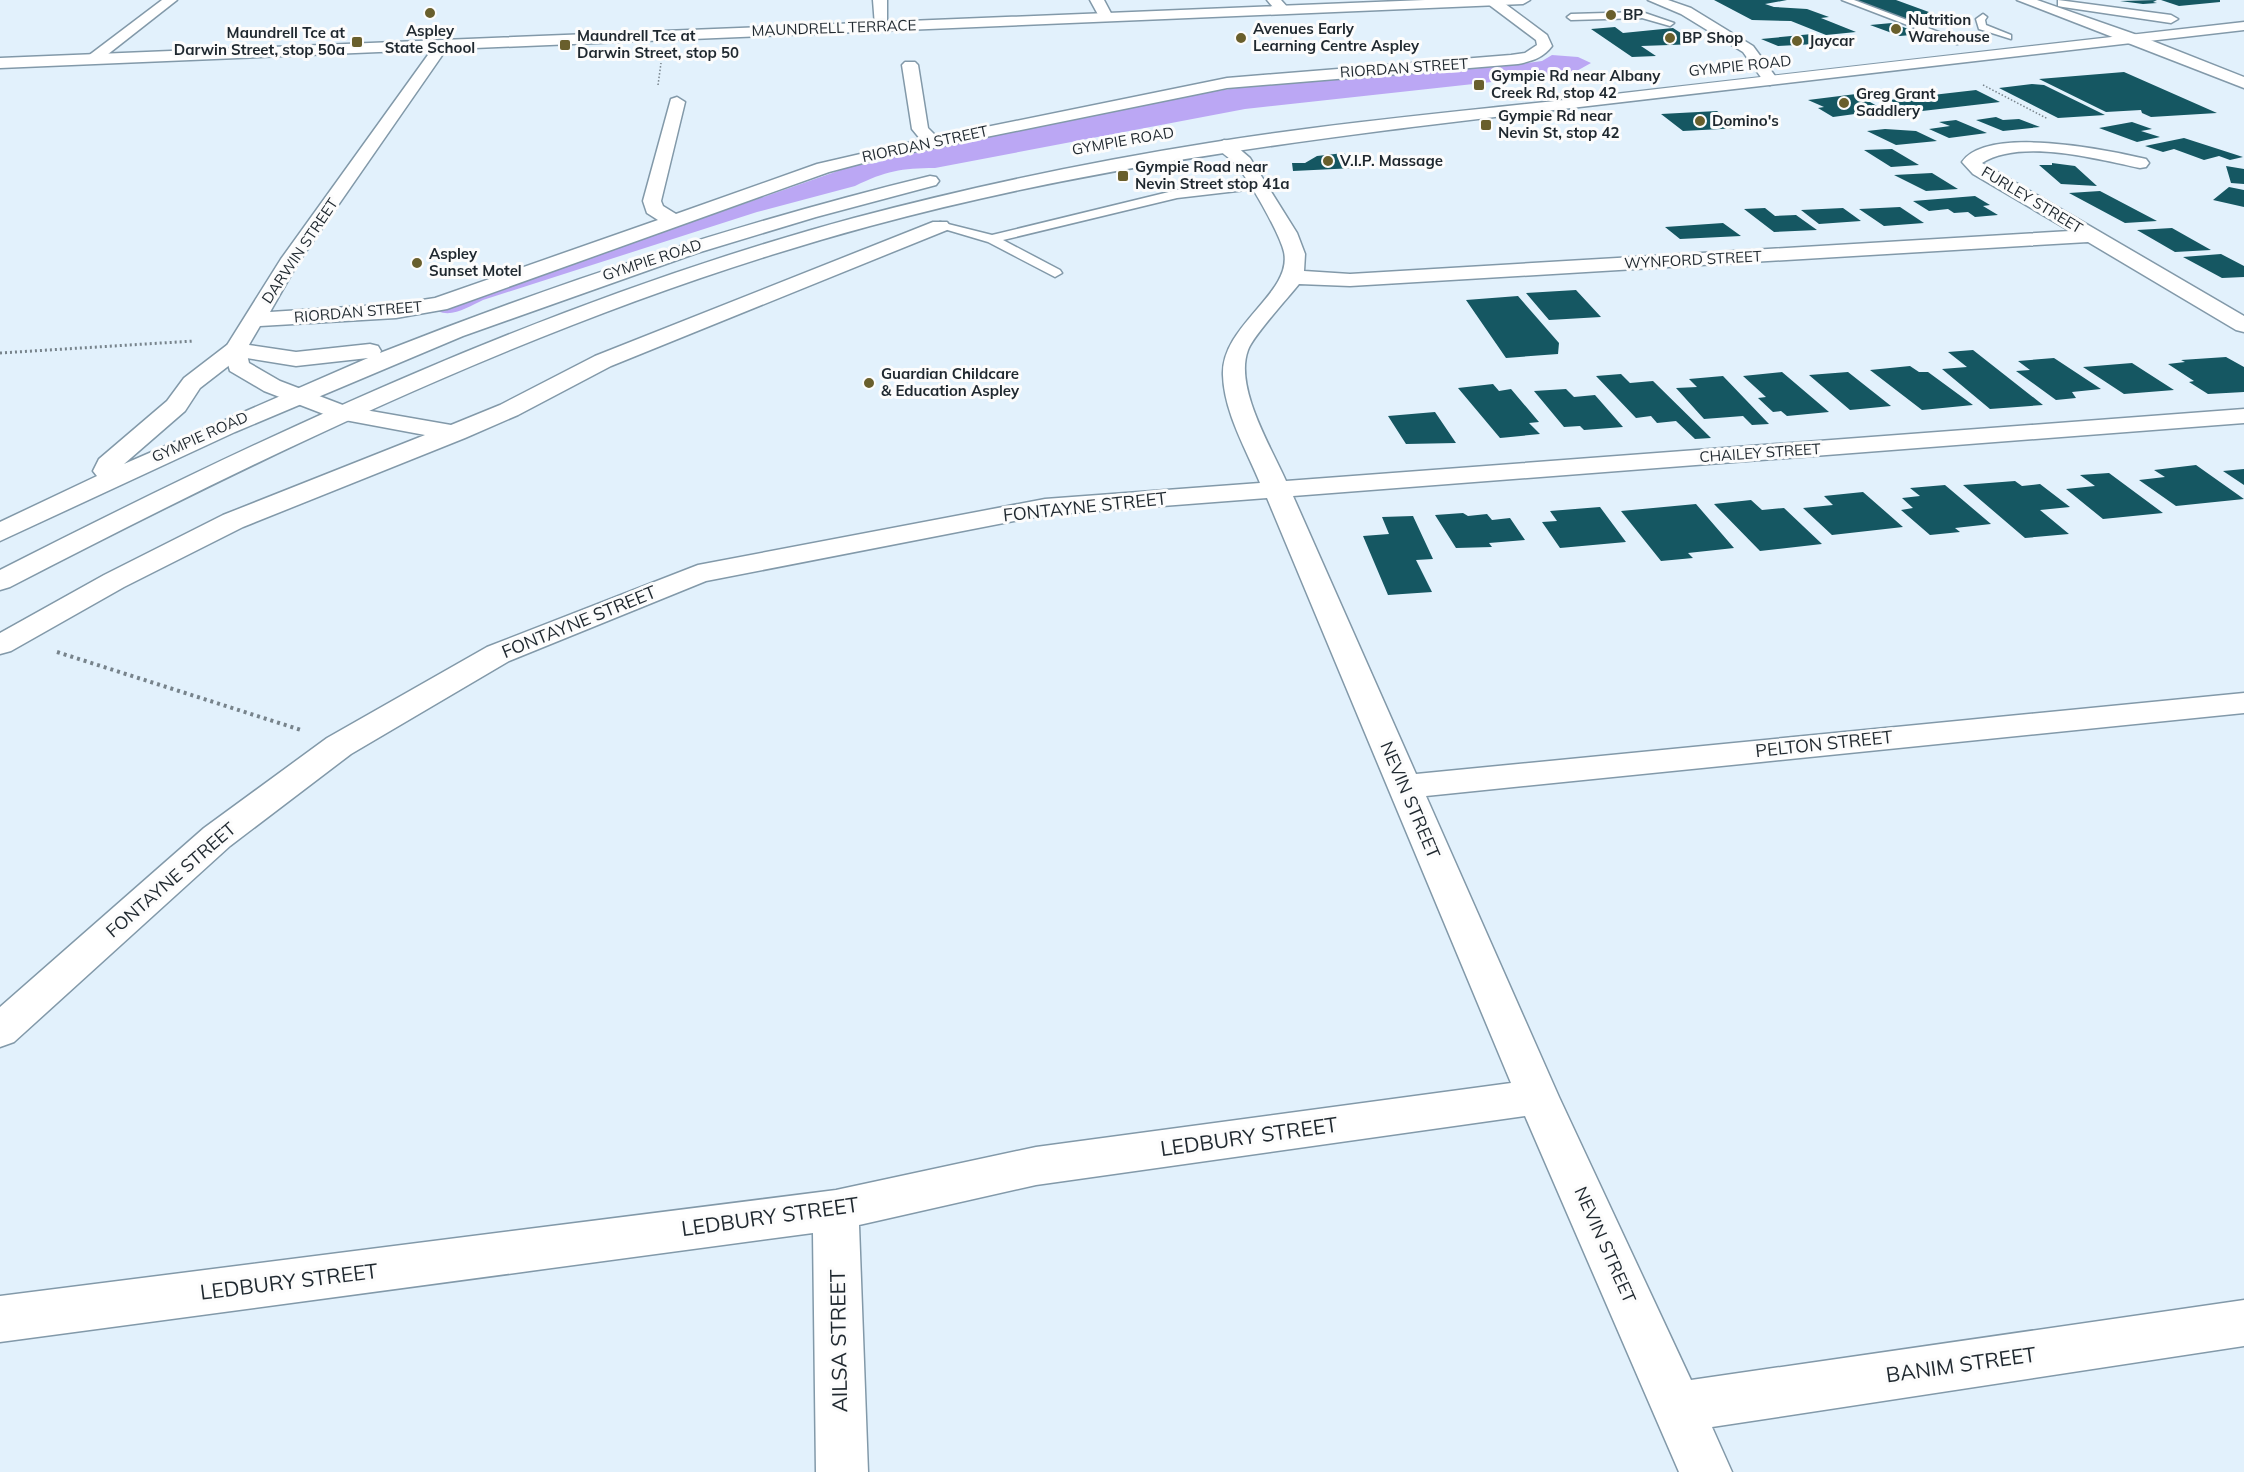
<svg xmlns="http://www.w3.org/2000/svg" width="2244" height="1472" font-family="Mulish,sans-serif">
  <style>
    .forest { fill: #bba7f4 }
    .building { fill: #155762 }
    .lines { fill: none; stroke-linecap: round; stroke-linejoin: round }
    .service-casing { stroke: #8299a9; stroke-width: 3 }
    .minor-casing { stroke: #8299a9; stroke-width: 3 }
    .tertiary-casing { stroke: #8299a9; stroke-width: 3 }
    .secondary-casing { stroke: #8299a9; stroke-width: 3 }
    .primary-casing { stroke: #8299a9; stroke-width: 3 }
    .trunk-casing { stroke: #8299a9; stroke-width: 3 }
    .path-far2 { stroke: #77838b; stroke-width: 1.5; stroke-dasharray: 1.5 2; stroke-linecap: butt }
    .path-far1 { stroke: #77838b; stroke-width: 3; stroke-dasharray: 2 3; stroke-linecap: butt }
    .path { stroke: #77838b; stroke-width: 4; stroke-dasharray: 3 4; stroke-linecap: butt }
    .service { fill: #fff; fill-rule: evenodd }
    .minor { fill: #fff; fill-rule: evenodd }
    .tertiary { fill: #fff; fill-rule: evenodd }
    .secondary { fill: #fff; fill-rule: evenodd }
    .primary { fill: #fff; fill-rule: evenodd }
    .trunk { fill: #fff; fill-rule: evenodd }
    .poi-dot { fill: #695f2c; stroke: #fcfcfc; stroke-width: 2 }
    .labels { text-anchor: middle; stroke-width: 6; stroke-linejoin: round; paint-order: stroke }
    .far-poi-label { font-size: 15px; font-weight: bold; fill: #1f282f; stroke: #fcfcfc; text-anchor: start }
    .far-street-label { font-size: 15px; fill: #1f282f; stroke: #fcfcfc }
    .street-label { font-size: 18px; fill: #1f282f; stroke: #fcfcfc }
    .near-street-label { font-size: 21px; fill: #1f282f; stroke: #fcfcfc }
  </style>
  <rect width="100%" height="100%" fill="#e2f1fc"/>
  <path class="forest" d="M1552 55 1578 57 1591 63 1573 73 1245 109 935 168C901 168 886 171 855 186L757 212 483 300C470 306 452 318 438 311L855 165 876 163 894 157 1166 99 1262 84 1507 66 1542 61Z"/>
  <path class="building" d="M1714 0H1787L1765 4 1774 7 1807 9 1829 17 1821 18 1856 32 1826 35 1791 21 1752 20Z
    M1854 0H1896L1959 23 1924 26Z
    M2157 0 2153 2 2157 3 2143 4 2120 1Z
    M2161 0H2220V2L2179 6Z
    M1892 23 1922 34 1900 36 1870 25Z
    M1615 27 1623 33 1673 28 1698 44 1641 46 1656 56 1632 57 1591 29Z
    M1812 34 1835 43 1778 46 1761 39Z
    M2124 72 2217 113 2151 117 2142 113 2141 110 2106 112 2039 79Z
    M2032 84 2044 85 2105 115 2058 118 1999 88Z
    M1976 90 2000 102 1905 113 1887 103 1893 102 1889 100Z
    M1856 94 1884 110 1833 117 1818 108 1824 107 1808 100Z
    M1717 111 1740 128 1683 131 1661 114Z
    M1996 117 2003 120 2019 119 2040 127 2003 131 1976 120Z
    M1956 120 1987 133 1949 138 1929 129 1950 126 1939 122Z
    M2132 122 2152 129 2141 131 2160 137 2137 142 2099 128Z
    M1885 129 1916 131 1937 141 1896 145 1867 131Z
    M2184 138 2243 157 2230 160 2219 156 2204 160 2174 149 2163 152 2145 146Z
    M1892 149 1919 165 1891 167 1864 150Z
    M1344 153 1355 168 1293 171 1292 163H1305L1317 156Z
    M2052 163 2075 166 2097 186 2061 184 2039 165H2052Z
    M2226 166 2244 169V184L2231 183Z
    M1932 173 1958 189 1926 191 1894 175Z
    M2229 187 2244 190V207L2213 200Z
    M2100 191 2157 221 2125 223 2069 193Z
    M1975 196 1990 205 1983 206 1998 215 1975 217 1968 212 1954 213 1948 209 1929 211 1913 201Z
    M1900 207 1924 223 1884 226 1859 209Z
    M1765 208 1775 216 1796 215 1817 230 1774 232 1744 209Z
    M1843 208 1861 221 1819 224 1801 210Z
    M1723 223 1741 236 1680 239 1665 227Z
    M2172 228 2211 250 2175 252 2137 230Z
    M2221 254 2244 266V277L2222 278 2183 257Z
    M1576 290 1601 317 1549 320 1526 293Z
    M1518 296 1559 343 1558 354 1506 358 1466 300Z
    M1973 350 2043 405 1990 409 1942 369 1967 367 1948 352Z
    M2226 357 2244 367V392L2208 394 2189 382 2194 381 2168 364 2185 362 2181 360Z
    M2054 358 2101 389 2072 392 2076 398 2056 400 2016 371 2030 370 2018 361Z
    M2132 363 2174 390 2124 394 2083 367Z
    M1910 366 1919 372H1928L1973 405 1922 410 1870 370Z
    M1782 372 1829 412 1787 416 1781 411 1773 412 1758 398 1766 397 1743 376Z
    M1848 372 1891 406 1850 410 1809 375Z
    M1621 374 1630 383 1653 381 1711 438 1695 439 1676 421 1657 423 1651 416 1636 418 1596 376Z
    M1723 376 1769 424 1752 425 1743 416 1704 419 1676 388 1697 387 1689 379Z
    M1493 384 1499 391 1511 389 1539 422 1529 423 1540 434 1500 438 1458 388Z
    M1566 389 1574 397 1595 395 1623 427 1584 430 1580 426 1564 427 1534 391Z
    M1435 412 1456 443 1406 444 1388 416Z
    M2196 465 2244 499 2176 506 2139 480 2165 477 2154 470Z
    M2244 469V485L2223 471Z
    M2109 473 2163 513 2103 519 2066 489 2095 486 2080 475Z
    M2015 481 2022 486 2040 484 2070 507 2040 510 2069 534 2025 538 1963 485Z
    M1945 485 1991 524 1955 528 1960 532 1930 535 1901 510 1913 508 1902 498 1920 496 1910 488Z
    M1863 492 1903 527 1832 535 1803 508 1833 505 1824 496Z
    M1751 500 1762 510 1784 508 1822 544 1760 551 1714 504Z
    M1696 504 1734 548 1688 553 1693 558 1661 561 1621 511Z
    M1600 507 1626 542 1560 548 1542 522 1557 521 1550 511Z
    M1463 513 1468 516 1487 514 1492 520 1510 518 1525 540 1489 543 1492 547 1456 548 1435 515Z
    M1413 516 1433 559 1416 560 1432 592 1388 595 1363 536 1389 534 1382 517Z"/>
  <g class="lines">
    <g class="service-casing">
      <path id="service" d="M1842 0H1854L1965 42 1957 44Z
        M1642 12 1674 23 1670 26 1642 18 1571 20 1567 17 1571 14Z
        M1983 14 1987 17 1985 20 1986 25 2011 35V39L1979 29 1976 19Z
        M1259 182 1263 184V188L1177 198 1003 240 1060 270 1062 273 1055 277 988 242 934 226 940 222 992 235 1177 190Z"/>
    </g>
    <g class="minor-casing">
      <path id="minor" d="M873 0H887V29L882 30 875 26Z
        M1090 0H1104L1113 17 1111 20H1101Z
        M1267 0H1281L1290 10 1288 13H1278Z
        M1487 0H1500L1547 35 1552 46C1543 58 1532 61 1518 64L1227 88 878 159 829 172 447 309 396 318 260 326 246 350 249 363 280 381 348 407 451 425 500 405 595 356 933 222H947L950 226 947 230 611 366 518 415 465 438 243 527 124 587 11 651 0 654V633L104 575 223 515 425 435 334 418 264 391 230 371 224 350 281 259 438 41 443 40 450 44 298 263 270 312 396 304 435 298 658 220 647 213 643 201 671 99 677 97 685 102 661 201 663 206 676 214 817 164 921 140 912 129 902 65 905 62H915L918 65 928 128 937 137 1227 78 1511 55 1525 53 1537 45 1536 40 1488 4Z
        M1224 140 1230 141 1250 158 1297 233 1305 254 1304 271 1350 274 2070 231 1973 174 1962 162C1988 125 2108 150 2146 159L2149 163 2146 167 2140 168C2098 159 2020 138 1982 163L2244 316V332L2236 330 2088 242 1350 286 1299 284C1288 298 1253 336 1248 350 1234 387 1271 447 1286 481L2244 409V423L1293 496 1416 774 2244 693V713L1426 796 1559 1097 1691 1380 2244 1300V1346L1712 1427 1732 1472H1679L1525 1116 1036 1185 859 1225 868 1472H816L813 1233 0 1342V1296L836 1190 1036 1147 1511 1083 1267 498 1045 515 706 581 509 661 351 754 230 846 14 1042 0 1047V1007L204 828 327 738 487 647 698 565 1045 499 1260 483C1246 449 1224 412 1223 375 1221 325 1293 293 1284 252 1280 234 1248 177 1235 164 1229 157 1221 153 1215 145Z"/>
    </g>
    <g class="tertiary-casing">
      <path id="tertiary" d="M162 0H177L98 62H88L86 59 88 56Z"/>
    </g>
    <g class="secondary-casing">
      <path id="secondary" d="M1425 0H1530L1523 4 0 68V58Z
        M1648 0H1668L1691 8 1753 46 1778 80 1770 85 1765 83 1743 52 1681 14Z"/>
    </g>
    <g class="primary-casing">
      <path id="primary" d="M2017 0H2037L2140 36 2244 77V88Z"/>
    </g>
    <g class="trunk-casing">
      <path id="trunk" d="M2058 0 2171 15 2178 19 2171 23 2063 7 2058 6Z
        M2244 22V30C2020 56 1796 82 1571 108 1334 136 1101 163 870 226 568 308 286 444 10 587L0 590V570C275 430 555 299 854 218 971 187 1089 162 1209 143 1332 123 1457 112 1581 98 1802 72 2023 47 2244 22Z
        M930 176 936 177 939 181 936 185 816 217 697 253 463 336 235 432 0 541V522L97 476 93 471 99 459 167 401 184 378 227 345 235 343 296 352 370 344 378 346 381 351 380 353C559 282 742 222 930 176ZM240 357 296 366 368 358 124 464 185 411 200 388Z"/>
    </g>
    <path class="path-far2" d="M658 85 661 63
      M1983 85 2048 119"/>
    <path class="path-far1" d="M0 353 194 341"/>
    <path class="path" d="M57 652 301 730"/>
    <use href="#service" class="service"/>
    <use href="#minor" class="minor"/>
    <use href="#tertiary" class="tertiary"/>
    <use href="#secondary" class="secondary"/>
    <use href="#primary" class="primary"/>
    <use href="#trunk" class="trunk"/>
  </g>
  <g class="poi-dot">
    <circle cx="430" cy="13" r="6"/>
    <circle cx="1611" cy="15" r="6"/>
    <circle cx="1896" cy="29" r="6"/>
    <circle cx="1241" cy="38" r="6"/>
    <circle cx="1670" cy="38" r="6"/>
    <circle cx="1797" cy="41" r="6"/>
    <rect x="351" y="36" width="12" height="12" rx="3"/>
    <rect x="559" y="39" width="12" height="12" rx="3"/>
    <rect x="1473" y="79" width="12" height="12" rx="3"/>
    <circle cx="1844" cy="103" r="6"/>
    <circle cx="1700" cy="121" r="6"/>
    <rect x="1480" y="119" width="12" height="12" rx="3"/>
    <circle cx="1328" cy="161" r="6"/>
    <rect x="1117" y="170" width="12" height="12" rx="3"/>
    <circle cx="417" cy="263" r="6"/>
    <circle cx="869" cy="383" r="6"/>
  </g>
  <g class="labels">
    <g class="far-poi-label">
      <text x="1623" y="20">BP</text>
      <text x="1908" y="25">Nutrition<tspan x="1908" dy="17">Warehouse</tspan></text>
      <text x="1253" y="34">Avenues Early<tspan x="1253" dy="17">Learning Centre Aspley</tspan></text>
      <text x="430" y="36" text-anchor="middle">Aspley<tspan x="430" dy="17">State School</tspan></text>
      <text x="345" y="38" text-anchor="end">Maundrell Tce at<tspan x="345" dy="17">Darwin Street, stop 50a</tspan></text>
      <text x="577" y="41">Maundrell Tce at<tspan x="577" dy="17">Darwin Street, stop 50</tspan></text>
      <text x="1682" y="43">BP Shop</text>
      <text x="1809" y="46">Jaycar</text>
      <text x="1491" y="81">Gympie Rd near Albany<tspan x="1491" dy="17">Creek Rd, stop 42</tspan></text>
      <text x="1856" y="99">Greg Grant<tspan x="1856" dy="17">Saddlery</tspan></text>
      <text x="1498" y="121">Gympie Rd near<tspan x="1498" dy="17">Nevin St, stop 42</tspan></text>
      <text x="1712" y="126">Domino's</text>
      <text x="1340" y="166">V.I.P. Massage</text>
      <text x="1135" y="172">Gympie Road near<tspan x="1135" dy="17">Nevin Street stop 41a</tspan></text>
      <text x="429" y="259">Aspley<tspan x="429" dy="17">Sunset Motel</tspan></text>
      <text x="881" y="379">Guardian Childcare<tspan x="881" dy="17">&amp; Education Aspley</tspan></text>
    </g>
    <g class="far-street-label">
      <text transform="translate(834 28) rotate(-2)" y="5">MAUNDRELL TERRACE</text>
      <text transform="translate(1740 66) rotate(-6)" y="5">GYMPIE ROAD</text>
      <text transform="translate(1404 68) rotate(-4)" y="5">RIORDAN STREET</text>
      <text transform="translate(1123 141) rotate(-10)" y="5">GYMPIE ROAD</text>
      <text transform="translate(925 144) rotate(-12)" y="5">RIORDAN STREET</text>
      <text transform="translate(2032 200) rotate(31)" y="5">FURLEY STREET</text>
      <text transform="translate(300 251) rotate(-56)" y="5">DARWIN STREET</text>
      <text transform="translate(652 260) rotate(-18)" y="5">GYMPIE ROAD</text>
      <text transform="translate(1693 260) rotate(-3)" y="5">WYNFORD STREET</text>
      <text transform="translate(358 312) rotate(-5)" y="5">RIORDAN STREET</text>
      <text transform="translate(200 437) rotate(-24)" y="5">GYMPIE ROAD</text>
      <text transform="translate(1760 453) rotate(-4)" y="5">CHAILEY STREET</text>
    </g>
    <g class="street-label">
      <text transform="translate(1085 507) rotate(-6)" y="6">FONTAYNE STREET</text>
      <text transform="translate(579 622) rotate(-22)" y="6">FONTAYNE STREET</text>
      <text transform="translate(1824 744) rotate(-6)" y="6">PELTON STREET</text>
      <text transform="translate(1410 800) rotate(67)" y="6">NEVIN STREET</text>
      <text transform="translate(171 880) rotate(-41)" y="6">FONTAYNE STREET</text>
      <text transform="translate(1605 1245) rotate(66)" y="6">NEVIN STREET</text>
    </g>
    <g class="near-street-label">
      <text transform="translate(1249 1137) rotate(-8)" y="7">LEDBURY STREET</text>
      <text transform="translate(770 1217) rotate(-8)" y="7">LEDBURY STREET</text>
      <text transform="translate(289 1282) rotate(-7)" y="7">LEDBURY STREET</text>
      <text transform="translate(839 1341) rotate(-91)" y="7">AILSA STREET</text>
      <text transform="translate(1961 1365) rotate(-8)" y="7">BANIM STREET</text>
    </g>
  </g>
</svg>
